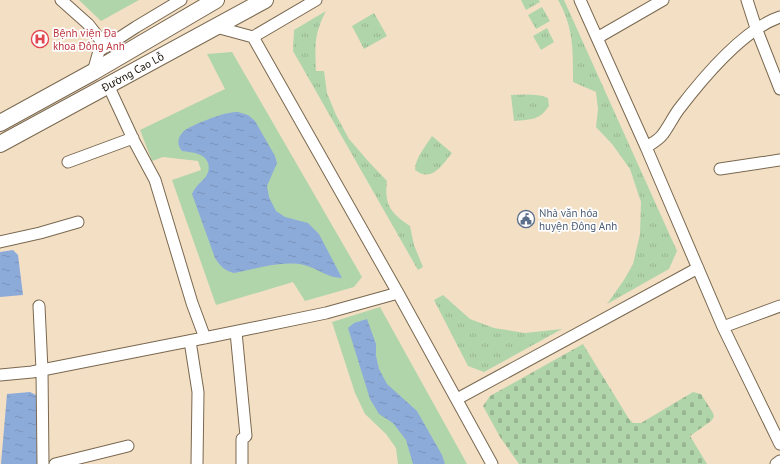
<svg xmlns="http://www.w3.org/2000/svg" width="780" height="464" font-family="'PT Sans',sans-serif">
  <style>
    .grass { fill: url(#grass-tufts) }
    .cemetery { fill: url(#cemetery-stones) }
    .park { fill: #b1d5ab }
    .water { fill: url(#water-ripples) }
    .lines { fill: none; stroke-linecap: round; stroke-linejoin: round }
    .street-casing { stroke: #796850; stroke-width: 13 }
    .secondary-casing { stroke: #796850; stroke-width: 18 }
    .street { stroke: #fff; stroke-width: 11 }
    .secondary { stroke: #fff; stroke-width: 16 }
    .labels { text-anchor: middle; stroke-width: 3.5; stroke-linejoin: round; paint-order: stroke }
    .health-label { font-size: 11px; fill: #be3a42; stroke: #fff; text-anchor: start }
    .street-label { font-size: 11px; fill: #160f06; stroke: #fff }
    .service-label { font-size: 11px; fill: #4e5e75; stroke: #fff; text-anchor: start }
  </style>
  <defs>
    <pattern id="grass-tufts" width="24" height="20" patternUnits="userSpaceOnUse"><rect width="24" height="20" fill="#b1d5ab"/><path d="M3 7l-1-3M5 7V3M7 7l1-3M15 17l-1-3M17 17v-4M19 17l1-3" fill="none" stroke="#98b692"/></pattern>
    <pattern id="cemetery-stones" width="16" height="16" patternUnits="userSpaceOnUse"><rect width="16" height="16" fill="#b1d5ab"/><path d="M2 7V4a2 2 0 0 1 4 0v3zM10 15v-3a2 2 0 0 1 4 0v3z" fill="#98b692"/></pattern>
    <pattern id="water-ripples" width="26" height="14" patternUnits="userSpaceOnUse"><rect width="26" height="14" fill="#8dabd9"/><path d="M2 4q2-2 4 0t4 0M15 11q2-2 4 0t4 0" fill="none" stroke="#7992b9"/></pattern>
  </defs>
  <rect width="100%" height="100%" fill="#f3dfc4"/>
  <path class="grass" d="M521 0H539L540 2 526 10Z
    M558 0H564L677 251 669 269 607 304 624 280 633 264 640 234 641 202 630 169 612 144 596 127 598 109 596 92 573 82C573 51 574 28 558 0Z
    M542 7 550 21 536 29 528 15Z
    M326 11C314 34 315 45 316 71H324L327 93 336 115 349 139 368 161 387 181C384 205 391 213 410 226L414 245 423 267 418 270 293 51 294 30Z
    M374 13 387 36 364 49 352 26Z
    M547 28 554 42 541 50 533 36Z
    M511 95C522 95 537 93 548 98L549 106C539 121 531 119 514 121Z
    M432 136 452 153C442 165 432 183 415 170 415 158 426 146 432 136Z
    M443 295 470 319 494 328 525 333 562 329 484 372 468 366 434 300Z"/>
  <path class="cemetery" d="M583 344 629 419 633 423H641L693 392 701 394 713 413 714 417 711 421 690 436 707 464H519L500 437 483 406 490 396Z"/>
  <path class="park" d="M79 0H139L101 21Z
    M232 52 362 277 354 287 305 301 293 282 216 305 172 180 201 170 198 161 163 157 152 161 140 130 225 89 207 54Z
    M380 307 467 464H398L396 448 386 434 365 414 355 393 332 322Z"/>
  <path class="water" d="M238 112 248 115 255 121 275 156 277 163 267 186 269 197 276 211 285 217 308 223 319 234 342 278C328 278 317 268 304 265 282 260 256 269 234 273 225 271 220 266 215 258L192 194C195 187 199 184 204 179 212 170 210 158 198 154 193 152 187 152 182 151 177 145 177 138 183 132 188 126 221 114 229 113 232 112 235 112 238 112Z
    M13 250 18 255 23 295 0 297V252Z
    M367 319 376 344V356L379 369 387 384 417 411 442 455 445 464H413L406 440 393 423 379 414 370 399 348 328 354 323Z
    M30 392 36 395 37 464H1L7 394Z"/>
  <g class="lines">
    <g class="street-casing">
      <path id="street" d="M61 0 88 24 106 47
        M580 0 646 147C651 144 659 140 663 134 669 126 673 117 679 109 702 79 744 29 780 17
        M747 0 756 28 780 89
        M216 27 253 37 316 0
        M253 37 398 293 492 464
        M597 38 663 0
        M93 72 99 51 136 27 181 0
        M108 85 134 141 155 180 192 303 205 338
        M646 147 723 327 780 444
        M68 162 133 138
        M720 169 780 160
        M0 242 40 233 78 222
        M39 306 42 370 43 464
        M723 327 780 306
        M236 332 246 436 242 439V464
        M190 341 198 392 197 464
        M0 375 32 372 214 336 326 313 398 293
        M457 399 698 268
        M55 464 128 446
        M776 464 780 461"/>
    </g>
    <g class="secondary-casing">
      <g id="secondary">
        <path d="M0 123 93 72 216 0"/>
        <path id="s1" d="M0 144 265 0"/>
      </g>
    </g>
    <use href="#street" class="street"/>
    <use href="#secondary" class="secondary"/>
  </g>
  <defs>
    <g id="hospital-ring" transform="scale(0.9)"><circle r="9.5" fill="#fff" stroke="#e0444e" stroke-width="1.5"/><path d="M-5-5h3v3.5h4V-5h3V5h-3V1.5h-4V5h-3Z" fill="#e0444e"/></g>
    <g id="civic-ring" transform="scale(0.9)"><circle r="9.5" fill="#fff" stroke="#5c6f8a" stroke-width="1.5"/><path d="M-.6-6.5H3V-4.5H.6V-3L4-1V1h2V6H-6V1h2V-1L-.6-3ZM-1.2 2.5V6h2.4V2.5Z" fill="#5c6f8a"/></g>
  </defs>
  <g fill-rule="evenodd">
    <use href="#hospital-ring" x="40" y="39"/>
    <use href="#civic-ring" x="526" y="219"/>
  </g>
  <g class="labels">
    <g class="health-label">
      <text x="53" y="37">Bệnh viện Đa<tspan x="53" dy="13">khoa Đông Anh</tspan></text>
    </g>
    <g class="street-label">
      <text dy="4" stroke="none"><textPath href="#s1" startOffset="151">Đường Cao Lỗ</textPath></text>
    </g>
    <g class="service-label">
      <text x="539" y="217">Nhà văn hóa<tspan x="539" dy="13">huyện Đông Anh</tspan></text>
    </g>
  </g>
</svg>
